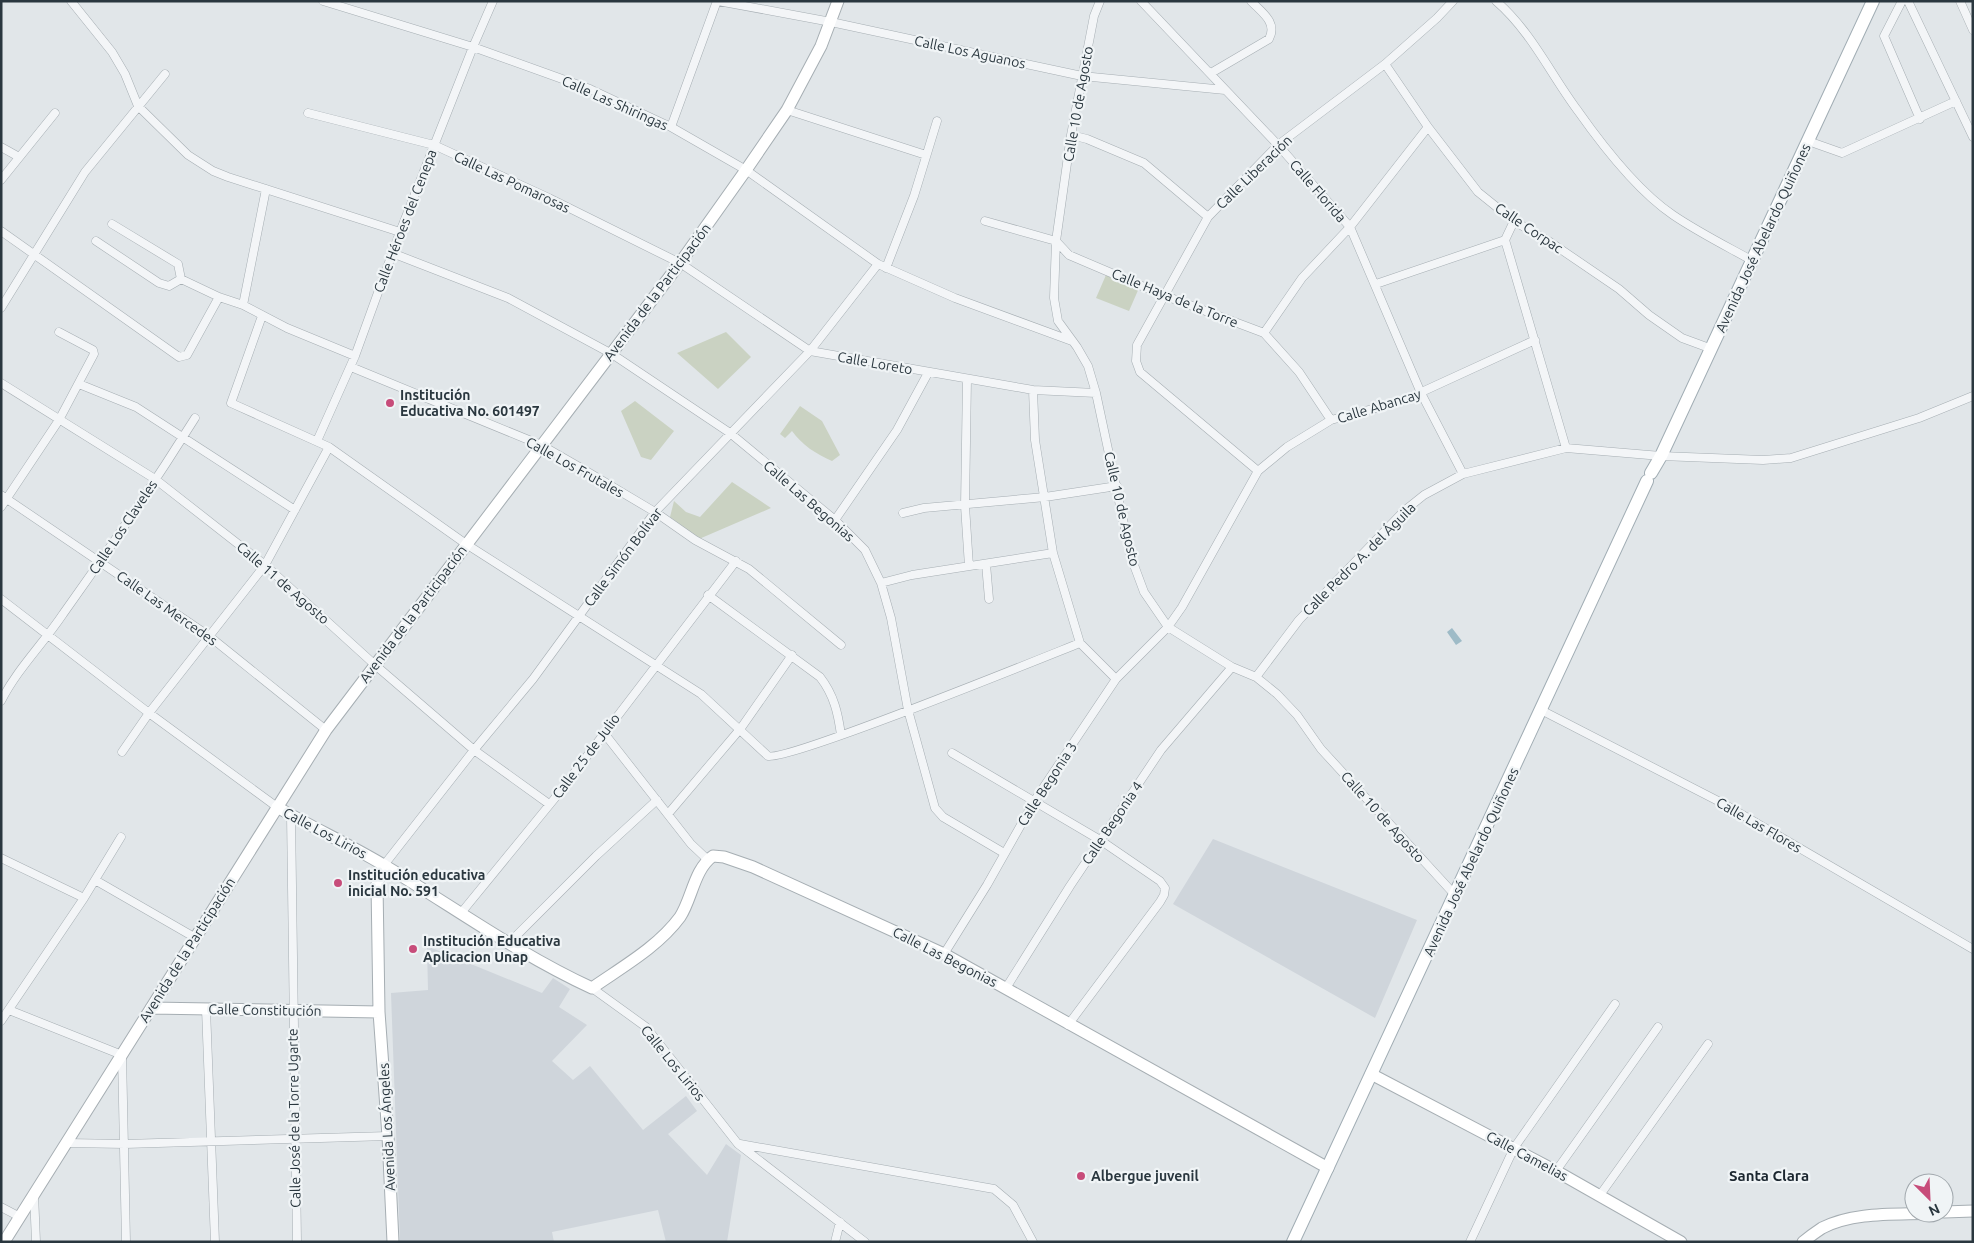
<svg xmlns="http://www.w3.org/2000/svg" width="1974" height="1243" font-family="Ubuntu,sans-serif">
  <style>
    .built { fill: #cfd5db }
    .green { fill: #cad2c2 }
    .water { fill: #9ebbc7 }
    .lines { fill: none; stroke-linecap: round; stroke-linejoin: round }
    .street-casing { stroke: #a6aeb3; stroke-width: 9 }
    .secondary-casing { stroke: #a6aeb3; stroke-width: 13 }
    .primary-casing { stroke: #a1adb4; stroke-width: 14 }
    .street { stroke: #f3f5f7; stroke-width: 8 }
    .secondary { stroke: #fff; stroke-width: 11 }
    .primary { stroke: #fff; stroke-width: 12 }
    .poi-dot { fill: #c74c7a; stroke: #f0f4f6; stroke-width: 2 }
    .labels { text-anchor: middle; stroke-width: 4.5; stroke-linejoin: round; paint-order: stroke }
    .street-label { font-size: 14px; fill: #2a373f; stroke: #f0f4f6 }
    .poi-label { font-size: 14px; font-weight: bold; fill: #2a373f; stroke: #f0f4f6; text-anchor: start }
    .neighbourhood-label { font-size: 15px; font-weight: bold; fill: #1c2730; stroke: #f0f4f6 }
  </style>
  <rect width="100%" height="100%" fill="#e1e6e9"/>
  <path class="built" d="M1213 839 1417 920 1375 1018 1173 904Z
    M427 946 542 993 553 978 570 989 559 1007 587 1025 552 1061 573 1080 590 1066 643 1130 686 1096 697 1111 668 1134 707 1175 726 1144 741 1155 727 1242H666L658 1210 552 1232 554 1242H400L391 993 428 990Z"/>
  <path class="green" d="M1106 275 1131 283 1139 288 1129 311 1096 298Z
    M726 332 751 357 718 389 677 353Z
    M635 401 674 431 651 460 641 457 621 411Z
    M800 406 822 421 840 455 832 461C816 454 802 445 792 431L785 438 780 434Z
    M732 482 771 508 699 539 670 517 674 501 686 512 700 517Z"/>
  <path class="water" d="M1452 628 1462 641 1456 645 1447 632Z"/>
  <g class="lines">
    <g class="street-casing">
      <path id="street" d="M71 1 112 52 125 74 138 106 188 155 213 171 228 177 400 232
        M323 1 473 47 590 89 671 127 746 170 878 264 955 298 1072 341
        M718 1 831 22 1082 76 1225 90
        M1100 1 1094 16 1071 135 1056 241 1054 298 1058 321 1077 347 1088 366 1096 393 1131 557 1144 592 1168 627 1232 667 1256 677 1277 694 1297 715 1321 749 1455 895
        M1141 1 1278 145 1350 227 1421 393 1463 474
        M1496 1C1531 31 1551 75 1578 111 1602 145 1639 192 1673 215 1698 232 1726 246 1753 261
        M1902 1 1884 36 1920 119
        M1908 1 1973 137
        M1960 1 1973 30
        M1385 64 1428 127 1478 192 1514 221 1550 242 1619 289 1649 315 1682 338 1712 349
        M1211 73 1269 39C1278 22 1261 12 1251 1
        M787 110 926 155
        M308 113 434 145 549 198 680 263 810 351 1033 390 1096 393
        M671 127 717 1
        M1071 135 1087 139 1144 163 1208 217
        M1808 141 1842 153 1956 101
        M1 147 19 157
        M1 180 55 113
        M985 221 1056 241 1069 255 1163 295 1264 333 1299 372 1331 420
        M112 224 178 264 181 279 219 297 243 305 287 328 355 356
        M1 231 179 357 187 355 219 297
        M1505 240 1566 448
        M96 241 159 283 169 286 181 279
        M392 253 508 298 612 354 730 433 835 520 865 550 881 583 891 618 908 710 935 808 943 817 1004 853
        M886 268 914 196 937 121
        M1376 284 1505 240 1514 221
        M243 305 266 189
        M1 308 85 172 165 74
        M262 316 231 403 329 447 466 544 701 694 768 756C786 762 1042 658 1080 643
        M1264 333 1302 278 1350 227 1428 127
        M351 367 541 445 581 468 655 512 695 540 749 569 841 645
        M967 379 965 506 969 566
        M1 383 155 479 265 565 374 664 474 750 549 804
        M79 384 136 407 295 510
        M1033 390 1035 440 1053 553 1080 643 1116 679
        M317 441 355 356 400 232 473 47 493 1
        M1258 471 1140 372 1136 361 1137 345 1208 217 1278 145 1385 64 1437 18 1453 1
        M1 495 209 636 326 730
        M1 507 59 420 94 354 93 350 59 332
        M903 513 924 508 1045 497 1117 486
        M835 520 897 430 928 373
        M986 564 989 599
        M881 583 912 575 1053 553
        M708 595 820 677C834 695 838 713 841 735
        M1 599 149 713 277 807
        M1256 677 1299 620 1404 511 1424 495 1463 474 1566 448 1661 456 1763 460 1791 458 1919 418 1973 396
        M1 701C18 668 43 644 63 614 109 550 153 485 195 418
        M1541 710 1722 803 1973 949
        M604 733 691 844 708 860
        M122 752 149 713 265 565 329 447
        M952 753 1100 840 1160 881 1165 888 1164 895 1160 902 1068 1025
        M668 814 741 728 792 655
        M291 815 297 1242
        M1 858 84 898
        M384 865 474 750 533 679 655 512 810 351 878 264
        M95 880 194 937
        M461 913 555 798 736 561
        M509 943 596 856 657 800
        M944 954 987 885 1035 800 1116 679 1168 627 1182 607 1258 471 1287 447 1331 420 1402 401 1535 340
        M592 988 646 1027 738 1144 865 1242
        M1006 988 1070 886 1161 750 1232 667
        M206 1009 215 1242
        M9 1010 122 1055 126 1242
        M1 1021 84 898 121 837
        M67 1143 125 1144 388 1136
        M740 1144 994 1189 1013 1205 1033 1242
        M1556 1171 1658 1027
        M34 1194 36 1242
        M1600 1195 1708 1044
        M1 1207 20 1217
        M835 1242 840 1222
        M1470 1242 1514 1148 1615 1004"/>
    </g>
    <g class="secondary-casing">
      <path id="secondary" d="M277 807C313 828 351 845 387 867 455 908 520 955 592 988 622 967 658 947 680 917 692 899 694 869 713 856L724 857 753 867 944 954 1328 1168
        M384 865 377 884 379 1012 388 1136 393 1242
        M151 1008 379 1012
        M1371 1074 1556 1171 1681 1242
        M1944 1212 1973 1211
        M4 1242 326 730 680 263 746 170 787 110 821 46 838 1
        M1803 1242C1809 1237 1816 1232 1822 1228 1855 1211 1898 1215 1934 1213"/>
    </g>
    <g class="primary-casing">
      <path id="primary" d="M1651 473 1661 456 1873 1
        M1293 1242 1647 481"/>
    </g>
    <use href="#street" class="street"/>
    <use href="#secondary" class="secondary"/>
    <use href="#primary" class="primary"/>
  </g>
  <g class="poi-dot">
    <circle cx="390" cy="403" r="5"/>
    <circle cx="338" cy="883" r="5"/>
    <circle cx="413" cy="949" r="5"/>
    <circle cx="1081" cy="1176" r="5"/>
  </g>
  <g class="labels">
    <g class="street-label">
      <text transform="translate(970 52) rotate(12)" y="5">Calle Los Aguanos</text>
      <text transform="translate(615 103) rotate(24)" y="5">Calle Las Shiringas</text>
      <text transform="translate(1078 104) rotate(-80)" y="5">Calle 10 de Agosto</text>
      <text transform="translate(1254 172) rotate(-44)" y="5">Calle Liberación</text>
      <text transform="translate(512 182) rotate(25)" y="5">Calle Las Pomarosas</text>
      <text transform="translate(1318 191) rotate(49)" y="5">Calle Florida</text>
      <text transform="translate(405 221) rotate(-69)" y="5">Calle Héroes del Cenepa</text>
      <text transform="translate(1529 228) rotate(34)" y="5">Calle Corpac</text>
      <text transform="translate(1763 238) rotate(-65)" y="5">Avenida José Abelardo Quiñones</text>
      <text transform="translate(657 292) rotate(-53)" y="5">Avenida de la Participación</text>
      <text transform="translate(1175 298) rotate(22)" y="5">Calle Haya de la Torre</text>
      <text transform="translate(875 363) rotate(10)" y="5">Calle Loreto</text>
      <text transform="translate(1379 406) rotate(-17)" y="5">Calle Abancay</text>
      <text transform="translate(575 467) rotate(29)" y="5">Calle Los Frutales</text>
      <text transform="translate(809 501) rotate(41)" y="5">Calle Las Begonias</text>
      <text transform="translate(1122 509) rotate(77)" y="5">Calle 10 de Agosto</text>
      <text transform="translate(123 527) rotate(-56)" y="5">Calle Los Claveles</text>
      <text transform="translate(623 557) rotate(-53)" y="5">Calle Simón Bolívar</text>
      <text transform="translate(1359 559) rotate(-45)" y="5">Calle Pedro A. del Águila</text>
      <text transform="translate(283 583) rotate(41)" y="5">Calle 11 de Agosto</text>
      <text transform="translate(167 608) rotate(35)" y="5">Calle Las Mercedes</text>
      <text transform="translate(413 614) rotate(-53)" y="5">Avenida de la Participación</text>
      <text transform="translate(586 756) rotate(-53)" y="5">Calle 25 de Julio</text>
      <text transform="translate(1047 784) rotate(-57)" y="5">Calle Begonia 3</text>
      <text transform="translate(1383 817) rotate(48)" y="5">Calle 10 de Agosto</text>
      <text transform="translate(1112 823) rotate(-56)" y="5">Calle Begonia 4</text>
      <text transform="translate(1759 825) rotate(30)" y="5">Calle Las Flores</text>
      <text transform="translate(325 833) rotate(28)" y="5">Calle Los Lirios</text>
      <text transform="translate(1471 862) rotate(-65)" y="5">Avenida José Abelardo Quiñones</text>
      <text transform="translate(187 950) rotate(-58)" y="5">Avenida de la Participación</text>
      <text transform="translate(945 957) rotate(27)" y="5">Calle Las Begonias</text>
      <text transform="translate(265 1010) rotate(1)" y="5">Calle Constitución</text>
      <text transform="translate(673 1063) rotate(51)" y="5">Calle Los Lirios</text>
      <text transform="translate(294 1118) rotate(-91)" y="5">Calle José de la Torre Ugarte</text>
      <text transform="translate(387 1127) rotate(-93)" y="5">Avenida Los Ángeles</text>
      <text transform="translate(1527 1156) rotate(28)" y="5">Calle Camelias</text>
    </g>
    <g class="poi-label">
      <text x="400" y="400">Institución<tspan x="400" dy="16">Educativa No. 601497</tspan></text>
      <text x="348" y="880">Institución educativa<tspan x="348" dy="16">inicial No. 591</tspan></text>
      <text x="423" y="946">Institución Educativa<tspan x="423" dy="16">Aplicacion Unap</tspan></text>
      <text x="1091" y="1181">Albergue juvenil</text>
    </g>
    <g class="neighbourhood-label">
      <text x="1769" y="1181">Santa Clara</text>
    </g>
  </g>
  <rect width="1974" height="1243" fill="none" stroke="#2a373f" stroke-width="5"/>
  <g transform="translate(1929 1198) rotate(156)"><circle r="24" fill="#f0f4f6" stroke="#a1a8ad"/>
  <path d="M0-4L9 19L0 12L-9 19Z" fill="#c74c7a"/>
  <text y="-8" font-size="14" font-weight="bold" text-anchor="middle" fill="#2a373f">N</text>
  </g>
</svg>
